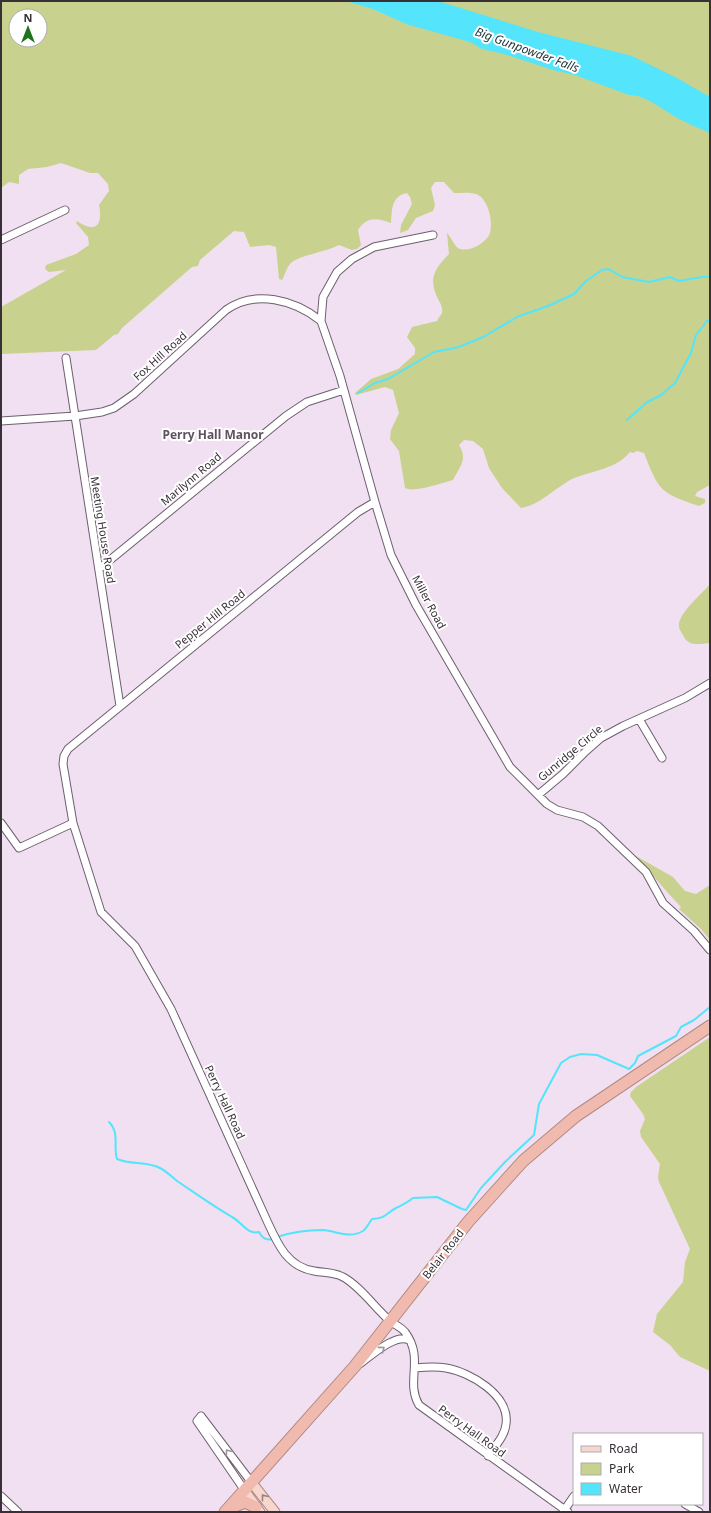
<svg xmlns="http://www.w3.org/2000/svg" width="711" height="1513" font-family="'Noto Sans',sans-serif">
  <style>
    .green { fill: #c9d18e; fill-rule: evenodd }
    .water { fill: #54e4fb }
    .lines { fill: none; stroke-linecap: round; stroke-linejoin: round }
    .stream { stroke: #54e4fb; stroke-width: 2 }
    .minor-casing { stroke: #6d5f6e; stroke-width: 9 }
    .major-casing { stroke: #b08a84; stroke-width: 11 }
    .highway-casing { stroke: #b08a84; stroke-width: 13 }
    .minor { stroke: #fff; stroke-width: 7 }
    .major { stroke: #f7d6ce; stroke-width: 9 }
    .highway { stroke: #f1baae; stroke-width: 11 }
    .oneway { stroke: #9b989b }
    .oneway2 { stroke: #978382 }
    .labels { text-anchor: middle; stroke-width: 4; stroke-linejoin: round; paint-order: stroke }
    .street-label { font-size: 11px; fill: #373037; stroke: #fff }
    .water-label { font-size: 12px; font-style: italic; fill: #21393d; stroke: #fff }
    .neighbourhood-label { font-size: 12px; font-weight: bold; fill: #5f515f; stroke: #fff }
  </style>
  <rect width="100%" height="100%" fill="#f1e0f1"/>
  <path class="green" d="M1 1H710V485L697 492 695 496 705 499V503L699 506C660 493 659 491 644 453L637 451 633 453 630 452C615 470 593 470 572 479 555 488 540 505 521 508L502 488 489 468 483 449 473 441 464 440 459 445C468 459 460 466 453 480 442 483 414 493 405 488L399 451 390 439 391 430 399 413 393 390 385 387 356 395 355 393 371 379 398 369 415 354V348L407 337 412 327 437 321C438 318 441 315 442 313 443 309 441 304 439 301 428 280 433 270 449 254L447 233C451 237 454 245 458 248 467 253 482 245 488 237 495 227 489 198 476 194 469 192 461 193 454 193L444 182H435L431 188 435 205 433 211 416 218 408 230 400 233 401 225 412 204 410 197 407 193C391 196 392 210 391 223 377 218 367 216 358 230L361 245 357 249 352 250 339 245C327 252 299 255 291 263 287 266 285 275 282 280L279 279 276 247 269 245 250 247 244 232 234 231 200 260 198 266 192 267 122 328 118 334 114 335 96 350 1 354V307L66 270 49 272 45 269 46 265 76 254 89 245 88 237 76 223 77 221C96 234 103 225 99 205L109 191 108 184 98 173H90L61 163 47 167 28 169 19 175V184L9 182 1 188ZM16 16H40V40H16Z
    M710 584V643C699 644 688 647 683 635 682 633 679 629 679 627 677 614 702 594 710 584Z
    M636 856 673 877 685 891 696 894 710 885V940L701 929 679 909 681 907 668 893Z
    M710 1037V1371L680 1357 670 1345 653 1332 657 1314 683 1282 685 1262 690 1249 659 1182 658 1177 660 1164 641 1137 640 1131 645 1119 643 1114 630 1096 631 1092 636 1087Z"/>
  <path class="water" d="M346 1H438L538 32 632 56 677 78 710 97V133C699 128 686 123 676 117 661 109 646 95 629 95L575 75 553 70 504 54 482 49 470 42 406 24 373 9Z"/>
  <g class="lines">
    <path class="stream" d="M358 393 375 383 388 379 434 352 459 347 483 337 519 316 548 306 574 294 586 281 602 270 609 269 622 277 649 282 670 277 679 281 702 277H710
      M627 420 646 403 661 395 675 383 691 353 696 335 707 321 710 320
      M109 1122C120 1133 113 1146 117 1159 131 1165 146 1161 160 1168 166 1171 171 1176 177 1181 195 1193 213 1206 232 1217 243 1223 247 1235 259 1232 262 1238 266 1241 273 1239
      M277 1237C292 1232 308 1230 323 1230 336 1231 350 1239 363 1231 366 1229 369 1223 372 1219 387 1218 385 1214 396 1208 402 1205 407 1203 413 1198L437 1197 462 1209 466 1210 481 1188 505 1162 534 1135 539 1104 561 1063 570 1057 581 1054 597 1055 629 1069 635 1063 638 1056 676 1036 681 1027 694 1020 710 1007"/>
    <g class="minor-casing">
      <path id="minor" d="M433 235 374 247 352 259 337 272 323 297 321 321 340 376 375 502 391 555 416 605 510 767 547 804 557 810 583 817 598 826 646 872 663 903 694 931 710 950
        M1 240 65 210
        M66 358 120 706
        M1 421 75 416 102 412 114 408 134 394 226 310C255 289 295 300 321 321
        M375 502 358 512 68 749 64 756 63 764 73 823 101 912 135 946 171 1009 268 1223C278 1245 288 1267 314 1271 324 1273 334 1272 343 1277 360 1286 375 1308 390 1321 395 1325 401 1327 405 1332 425 1359 405 1381 419 1405L568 1512
        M99 569 286 416 307 402 344 390
        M639 719 662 758
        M538 795 563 774 584 753 601 738 623 726 685 698 710 683
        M1 823 19 848 73 823
        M361 1363C372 1355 396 1333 409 1340
        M415 1368C425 1367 435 1366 446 1368 470 1372 510 1395 506 1424 505 1436 495 1446 488 1456
        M245 1491 197 1421 201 1416 252 1483
        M1 1496 18 1512
        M685 1504 699 1512
        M563 1512 574 1496"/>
    </g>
    <g class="major-casing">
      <path id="major" d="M252 1483 275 1512
        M245 1491 260 1512"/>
    </g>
    <g class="highway-casing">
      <path id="highway" d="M233 1507 245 1502 256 1507
        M225 1512 355 1366 468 1222 523 1161 576 1116 710 1026"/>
    </g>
    <use href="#minor" class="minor"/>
    <use href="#major" class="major"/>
    <use href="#highway" class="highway"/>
  </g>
  <defs><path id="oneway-chevron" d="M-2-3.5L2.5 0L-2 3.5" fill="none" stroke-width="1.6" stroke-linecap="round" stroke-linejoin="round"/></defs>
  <g class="oneway">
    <use href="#oneway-chevron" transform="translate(382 1349) rotate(-36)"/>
    <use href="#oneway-chevron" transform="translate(228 1452) rotate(-127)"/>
  </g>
  <use class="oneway2" href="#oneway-chevron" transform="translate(264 1497) rotate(-128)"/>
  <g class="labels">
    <g class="street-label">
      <text transform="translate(160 356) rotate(-42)" y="4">Fox Hill Road</text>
      <text transform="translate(191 479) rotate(-40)" y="4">Marilynn Road</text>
      <text transform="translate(103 530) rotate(81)" y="4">Meeting House Road</text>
      <text transform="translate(429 602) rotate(62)" y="4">Miller Road</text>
      <text transform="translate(210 619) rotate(-39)" y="4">Pepper Hill Road</text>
      <text transform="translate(570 753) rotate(-40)" y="4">Gunridge Circle</text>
      <text transform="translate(225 1102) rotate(65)" y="4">Perry Hall Road</text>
      <text transform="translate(443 1254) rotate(-52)" y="4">Belair Road</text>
      <text transform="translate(472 1431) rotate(36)" y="4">Perry Hall Road</text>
    </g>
    <g class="water-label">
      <text transform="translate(527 50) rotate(20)" y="4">Big Gunpowder Falls</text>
    </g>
    <g class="neighbourhood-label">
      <text x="213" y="439">Perry Hall Manor</text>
    </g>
  </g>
  <rect width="711" height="1513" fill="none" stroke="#373037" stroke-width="4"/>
  <rect x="573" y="1433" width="130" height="72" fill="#ffffff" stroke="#afacaf"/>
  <rect x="581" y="1446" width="20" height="6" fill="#f7d6ce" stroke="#afacaf"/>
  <text x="609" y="1453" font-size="12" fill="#373037">Road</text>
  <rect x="581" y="1463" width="20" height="12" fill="#c9d18e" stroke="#afacaf"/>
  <text x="609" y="1473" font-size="12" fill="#373037">Park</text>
  <rect x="581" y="1483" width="20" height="12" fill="#54e4fb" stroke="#afacaf"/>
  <text x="609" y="1493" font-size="12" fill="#373037">Water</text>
  <g transform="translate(28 28)"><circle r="19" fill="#ffffff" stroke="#afacaf"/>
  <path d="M0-3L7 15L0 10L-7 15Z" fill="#1e721c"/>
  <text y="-6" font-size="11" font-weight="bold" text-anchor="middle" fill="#373037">N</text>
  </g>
</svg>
